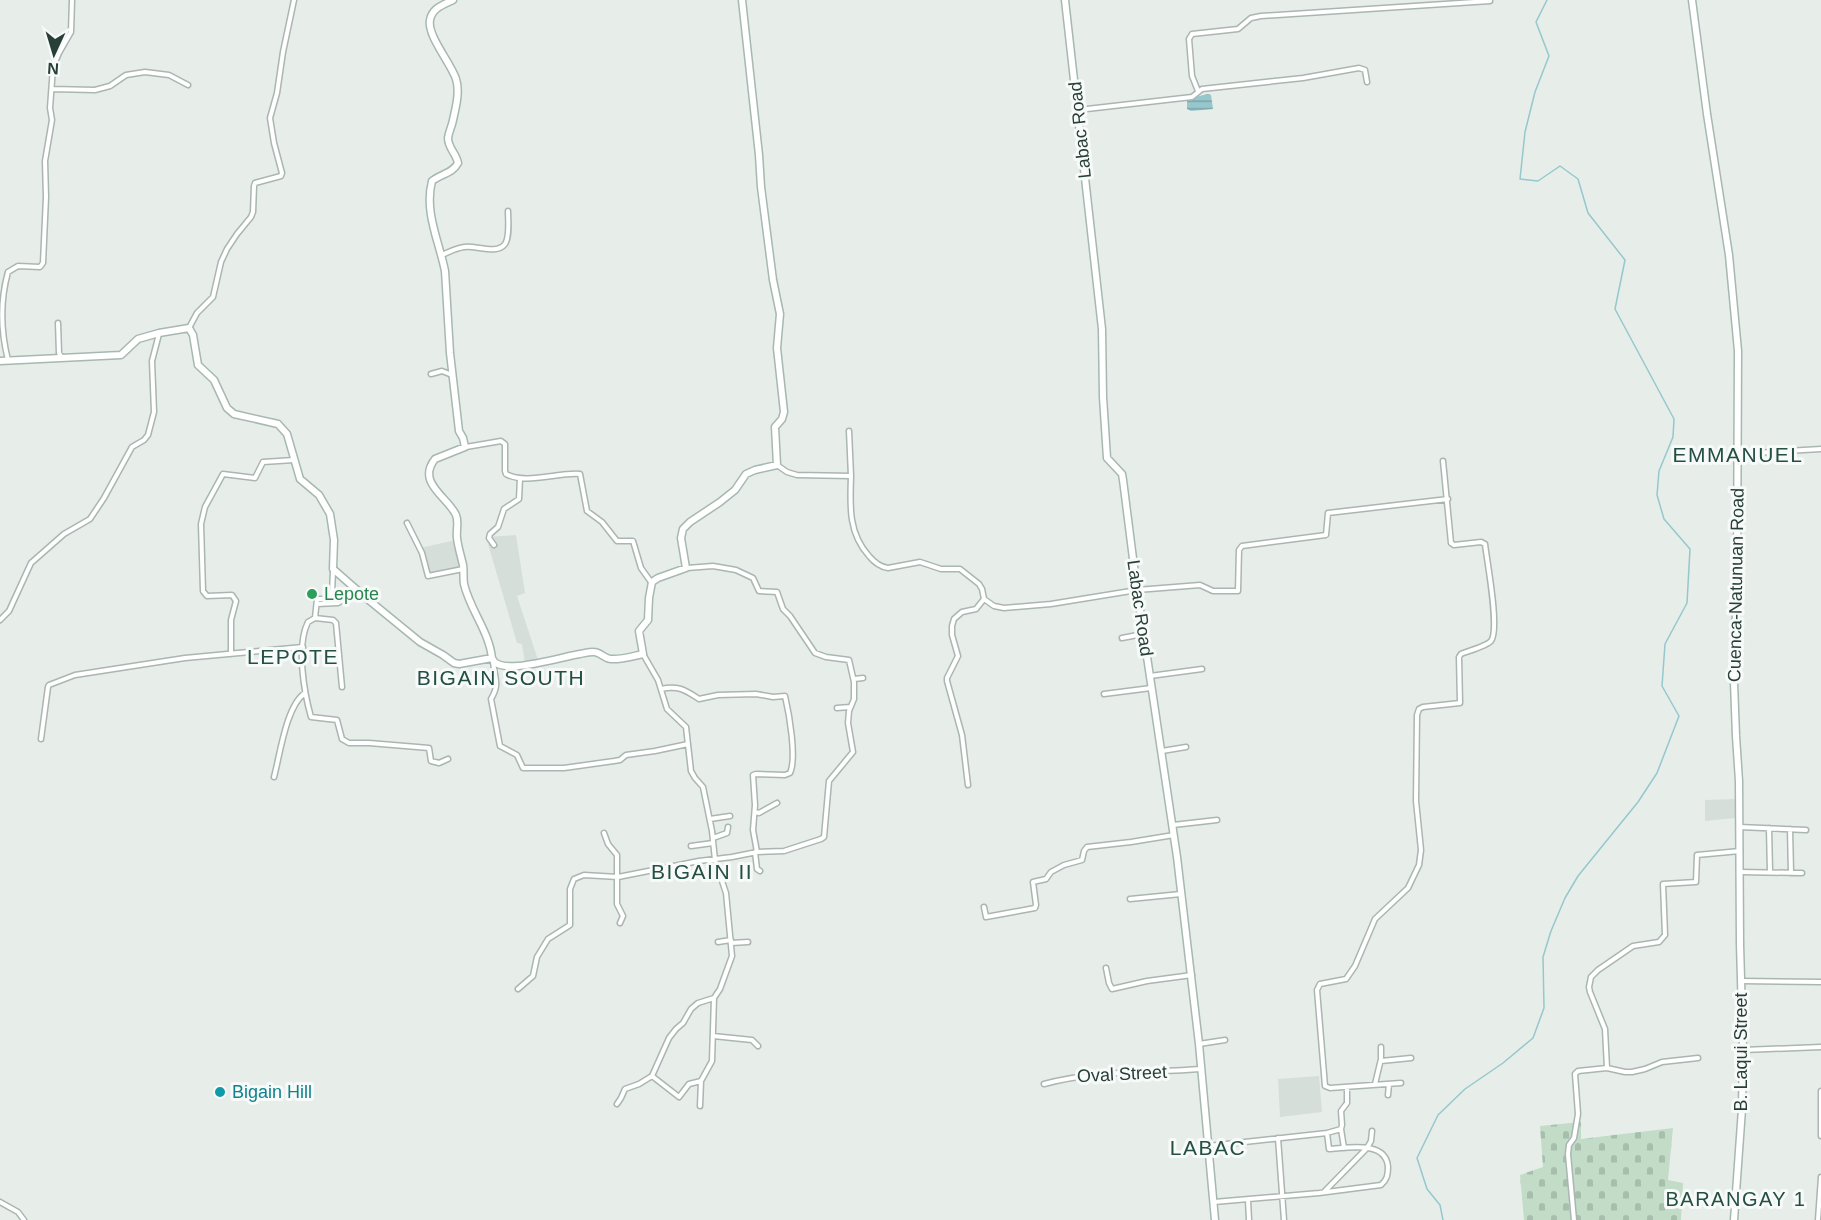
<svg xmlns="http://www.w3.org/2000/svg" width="1821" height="1220" font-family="Helvetica,sans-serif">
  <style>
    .built { fill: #d5ded9 }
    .cemetery { fill: url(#cemetery-stones) }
    .water { fill: url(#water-rules) }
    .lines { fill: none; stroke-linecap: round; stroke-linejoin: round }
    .stream { stroke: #95c7cd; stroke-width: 1.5 }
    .street-casing { stroke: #aab6b1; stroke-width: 7 }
    .secondary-casing { stroke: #a6b8b1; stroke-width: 9 }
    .street { stroke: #fff; stroke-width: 4 }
    .secondary { stroke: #fff; stroke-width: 6 }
    .leisure-dot { fill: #2e9e5b; stroke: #f7faf9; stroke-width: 2 }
    .culture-dot { fill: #0f9aa8; stroke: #f7faf9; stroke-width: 2 }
    .labels { text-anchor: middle; stroke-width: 6; stroke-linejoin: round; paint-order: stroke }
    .street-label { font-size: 18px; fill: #273f37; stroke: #f7faf9 }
    .leisure-label { font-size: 18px; fill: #27864d; stroke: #f7faf9; text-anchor: start }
    .culture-label { font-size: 18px; fill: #0d838f; stroke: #f7faf9; text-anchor: start }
    .neighbourhood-label { font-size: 20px; letter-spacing: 1.5px; fill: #244f43; stroke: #f7faf9 }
    .quarter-label { font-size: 21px; letter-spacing: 1.5px; fill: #244f43; stroke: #f7faf9 }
  </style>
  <defs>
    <pattern id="cemetery-stones" width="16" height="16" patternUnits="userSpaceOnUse" patternTransform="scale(1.5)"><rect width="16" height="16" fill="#c2dcc8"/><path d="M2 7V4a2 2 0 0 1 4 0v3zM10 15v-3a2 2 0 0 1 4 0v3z" fill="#a7beac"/></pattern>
    <pattern id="water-rules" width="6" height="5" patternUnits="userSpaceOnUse" patternTransform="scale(1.5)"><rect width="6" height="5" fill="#95c7cd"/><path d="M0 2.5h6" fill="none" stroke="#7aa3a7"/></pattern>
  </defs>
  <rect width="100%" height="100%" fill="#e7eeea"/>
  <path class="built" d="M516 535 525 593 517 596 538 660 525 663 522 644 517 643 486 537Z
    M456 540 461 569 427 575 420 548Z
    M1736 799 1735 818 1705 821V800Z
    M1319 1076 1322 1112 1280 1117 1278 1079Z"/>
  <path class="cemetery" d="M1581 1122V1139L1673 1128 1668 1180 1683 1183 1681 1220H1524L1520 1175 1543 1167 1540 1126Z"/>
  <path class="water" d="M1208 94 1211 95 1213 109 1191 111 1187 109V101L1199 96Z"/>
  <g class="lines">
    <path class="stream" d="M1443 1220 1440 1205 1427 1189 1417 1158 1438 1115 1465 1089 1503 1063 1533 1038 1544 1008 1543 957 1551 931 1565 898 1578 876 1638 802 1657 773 1679 716 1662 686 1665 644 1687 603 1690 549 1664 519 1657 495 1659 471 1673 437 1674 419 1615 309 1625 260 1588 213 1578 179 1560 166 1538 181 1520 179 1525 132 1535 92 1549 56 1536 22 1547 0"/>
    <g class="street-casing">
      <path id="street" d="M52 89 95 90 110 86 126 75 145 72 169 75 188 85
        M1198 91 1192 76 1189 39 1192 34 1238 29 1251 18 1261 16 1490 1
        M1078 110 1192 97 1202 89 1303 78 1359 68 1365 70 1367 82
        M442 255C449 252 456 248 464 247 476 245 497 255 505 244 510 237 508 219 508 211
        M58 323 59 353 62 358
        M189 328 197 313 213 297 221 262 227 249 237 234 251 217 253 212 254 186 255 183 281 176 282 173 274 143 270 118 277 93 283 52 294 0
        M8 360C1 332 0 301 8 272L18 266 40 267 43 263 46 197 45 161 52 120 50 108 53 67 59 53 71 32 72 0
        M431 374 442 371 452 375
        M849 431 851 476
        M466 447 501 441 505 444V471L506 474C525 485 559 472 580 474L587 511 602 522 617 541H633L641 568 651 582
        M1738 454 1821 449
        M777 465 787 472 797 475 851 476C850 505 848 533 869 556 874 562 880 567 888 568L920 562 941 569H960L979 584 982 589 984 599 994 606 1004 608 1051 604 1137 590 1200 585 1213 591H1238L1239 550 1242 546 1326 535 1328 513 1448 499
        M407 523 422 553 428 576 463 569
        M494 545 489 538 490 534 498 527 504 509 519 499 520 478
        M333 571 332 593 324 599H317L315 618 308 622C296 646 304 692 311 717L337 720 342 739 349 743H369L429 748 431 761 439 763 448 759
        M317 604 338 603 358 591
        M315 618 333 620 336 623 342 687
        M0 620 9 611 31 563 64 534 90 519 104 498 132 447 144 440 148 435 154 412 152 361 159 334
        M1122 638 1143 634
        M231 654V620L236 601 232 595 207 596 203 591 201 524 205 507 223 474 255 478 263 462 294 460
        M493 662C495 679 500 684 491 699L500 746 517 755 523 768H564L614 761 620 760 626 755 655 751 688 744
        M1150 676 1202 669
        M854 679 863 678
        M661 689C678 685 685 690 699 699L718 695 756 694 773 697 785 696C789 713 797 758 790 773L785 775 756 774 753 775 755 805 753 830 757 852
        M1104 694 1151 688
        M837 708 850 707
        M41 739 48 687 49 685 75 675 185 658 303 647
        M1162 751 1186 747
        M274 777C280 755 286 706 305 693
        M968 785 962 735 947 681V678L958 656 952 635V626L954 619 962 612 976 609 984 599
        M755 812 759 813 777 803
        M710 819 730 816
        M1173 825 1217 820
        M1739 827 1806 830
        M1769 828 1770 872
        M1790 829 1791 873
        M604 833 608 844 617 855V904L623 916 620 923
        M713 838 727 833 728 827
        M691 846 713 843
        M755 852 757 869 760 871
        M1740 872 1802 873
        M1130 899 1181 894
        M984 907 986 917 1035 908 1036 905 1033 882 1046 879 1051 872 1064 865 1082 860 1084 851 1087 847 1131 842 1174 835
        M718 942 731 940
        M731 943 748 942
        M1106 968 1109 983 1112 989 1147 981 1192 975
        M1742 981 1821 982
        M518 989 533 976 537 957 548 939 570 925V889L574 879 584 875 618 877 699 861 732 857 757 852 784 851 821 839 824 837 829 781 853 752 848 723 849 711 854 699V682L849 660 826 657 815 653 790 616 783 609 777 592 759 591 753 578 736 570 713 566 687 568
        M713 1036 752 1040 758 1046
        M1199 1044 1225 1040
        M1743 1050 1821 1047
        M1381 1061 1411 1058
        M1607 1068 1625 1072H1632L1645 1069 1662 1062 1698 1058
        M652 1076 679 1097 689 1084 701 1081
        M1401 1083 1330 1088 1325 1086 1317 990 1320 984 1346 979 1355 966 1375 919 1408 888 1419 865 1421 850 1416 801 1417 715 1419 709 1423 707 1460 703 1459 657 1461 654C1468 651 1487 646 1491 641 1500 629 1487 562 1485 544L1481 542 1454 545 1451 543 1443 461
        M1044 1084C1095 1070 1149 1073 1201 1069
        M1375 1084 1381 1059V1047
        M1821 1091V1136
        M1388 1095 1389 1084
        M617 1104 621 1098 625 1089 639 1084 652 1076 669 1038 676 1029 683 1023 691 1009 698 1003 714 998 720 989 732 956 726 893 715 860 712 831 703 787 695 778 691 771 686 727 667 709 658 680 643 654
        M700 1106 701 1081 712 1061 714 998
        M1341 1129 1344 1148
        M1278 1138 1284 1220
        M1208 1146 1327 1133 1341 1129 1342 1125 1341 1111 1347 1103V1087
        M1324 1192 1367 1148 1371 1141 1372 1131
        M1248 1200 1249 1220
        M0 1202 18 1212 24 1220
        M1214 1202 1319 1193 1381 1185C1387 1180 1388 1175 1388 1167 1386 1140 1348 1148 1329 1149L1327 1133
        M1574 1220 1568 1154 1569 1145 1574 1138 1578 1114 1575 1074 1578 1071 1607 1068 1605 1029 1590 992 1589 987 1591 977 1598 970 1633 946 1659 942 1665 935 1663 884 1696 882 1697 855 1740 851
        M1818 1220 1821 1177"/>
    </g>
    <g class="secondary-casing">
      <path id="secondary" d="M453 0C443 5 432 8 430 20 427 36 451 63 456 79 460 91 456 107 453 120 452 126 449 131 448 138 448 148 456 153 458 163 453 173 441 174 432 181 424 212 439 241 445 271L450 353 459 431 463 438 465 447 435 459C416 483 448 497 456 515 459 522 456 530 457 538 458 547 461 556 463 565 464 571 463 578 464 584 470 610 489 631 492 658
        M1065 0 1102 329 1103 397 1107 458 1122 474 1123 480 1137 590 1177 857 1199 1044 1215 1220
        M1692 0 1707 114 1729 255 1738 351 1737 574 1734 682 1736 736 1739 781 1740 944 1743 1050 1742 1109 1734 1220
        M0 361 121 355 138 339 159 333 189 328 193 335 198 365 214 380 227 408 234 414 278 424 287 434 300 479 319 495 330 514 334 540 333 569 365 597 420 642 443 655 454 663 459 664 492 658C499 680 576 651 594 652 600 652 605 659 611 659 621 660 633 656 643 654L639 631 648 620 649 598 652 582 658 578 686 568 681 538 683 529 690 522 720 502 735 490 746 474 755 470 777 465 775 427 782 419 784 412 777 348 780 314 773 280 761 187 759 155 742 0"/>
    </g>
    <use href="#street" class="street"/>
    <use href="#secondary" class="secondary"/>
  </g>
  <circle class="leisure-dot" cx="312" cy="594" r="6"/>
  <circle class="culture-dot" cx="220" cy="1092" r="6"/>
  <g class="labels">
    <g class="street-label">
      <text transform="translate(1080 130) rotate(-96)" y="6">Labac Road</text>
      <text transform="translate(1736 585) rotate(-89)" y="6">Cuenca-Natunuan Road</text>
      <text transform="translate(1140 608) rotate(82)" y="6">Labac Road</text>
      <text transform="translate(1741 1052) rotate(-90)" y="6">B. Laqui Street</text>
      <text transform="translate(1122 1074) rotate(-3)" y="6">Oval Street</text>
    </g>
    <g class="leisure-label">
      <text x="324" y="600">Lepote</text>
    </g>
    <g class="culture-label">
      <text x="232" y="1098">Bigain Hill</text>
    </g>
    <g class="neighbourhood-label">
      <text x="1736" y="1206">BARANGAY 1</text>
    </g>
    <g class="quarter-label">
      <text x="1738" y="462">EMMANUEL</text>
      <text x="293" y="664">LEPOTE</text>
      <text x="501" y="685">BIGAIN SOUTH</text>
      <text x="702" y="879">BIGAIN II</text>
      <text x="1208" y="1155">LABAC</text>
    </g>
  </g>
  <g transform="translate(54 54) rotate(184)" stroke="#f7faf9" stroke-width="4.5" paint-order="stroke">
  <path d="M0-4.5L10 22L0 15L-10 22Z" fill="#273f37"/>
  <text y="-9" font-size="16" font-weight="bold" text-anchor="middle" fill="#273f37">N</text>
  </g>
</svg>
